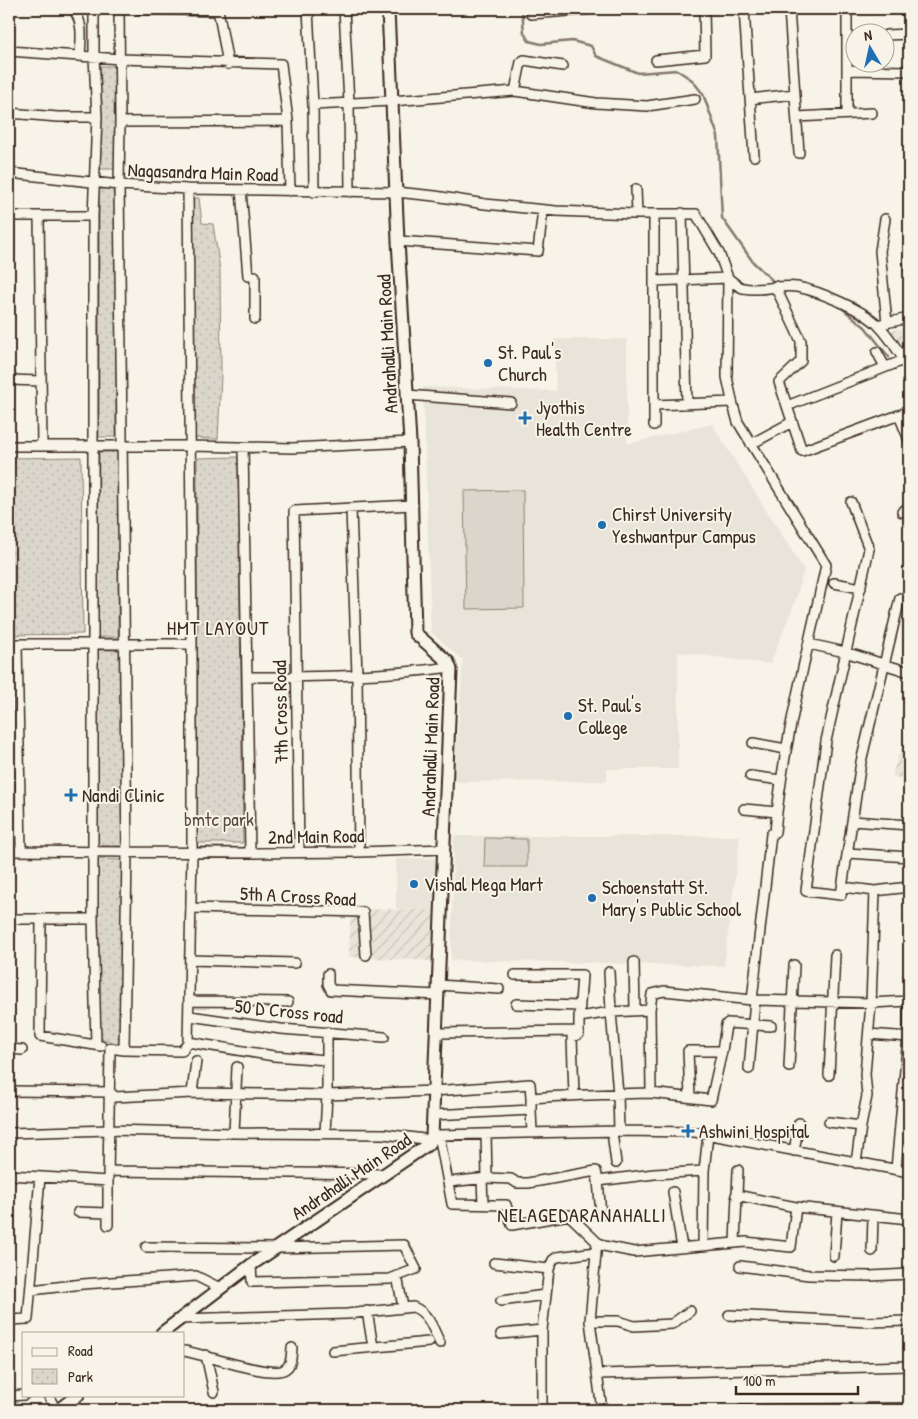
<svg xmlns="http://www.w3.org/2000/svg" width="918" height="1419" font-family="'Patrick Hand',sans-serif">
  <style>
    .built { fill: #e9e4d9 }
    .industrial { fill: url(#industrial-furrows) }
    .grass { fill: #dbd6cb; stroke: #8b8074 }
    .park { fill: url(#park-dots); stroke: #8b8074 }
    .lines { fill: none; stroke-linecap: round; stroke-linejoin: round }
    .stream { stroke: #84786c; stroke-width: 2.5 }
    .minor-casing { stroke: #3b2a1e; stroke-width: 12 }
    .major-casing { stroke: #3b2a1e; stroke-width: 15 }
    .minor { stroke: #f7f3e8; stroke-width: 9 }
    .major { stroke: #f7f3e8; stroke-width: 11 }
    .poi-dot { fill: #1f6fb2; stroke: #f7f3e8; stroke-width: 2 }
    .labels { text-anchor: middle; stroke-width: 4; stroke-linejoin: round; paint-order: stroke }
    .street-label { font-size: 19px; fill: #3b2a1e; stroke: #f7f3e8 }
    .poi-label { font-size: 19px; fill: #3b2a1e; stroke: #f7f3e8; text-anchor: start }
    .park-label { font-size: 19px; fill: #5b4c41; stroke: #f7f3e8 }
    .neighbourhood-label { font-size: 20px; letter-spacing: 1px; fill: #3b2a1e; stroke: #f7f3e8 }
  </style>
  <defs>
    <pattern id="industrial-furrows" width="10" height="10" patternUnits="userSpaceOnUse" patternTransform="scale(1.25)"><rect width="10" height="10" fill="#e9e4d9"/><path d="M-1 1l2-2M0 10L10 0M9 11l2-2" fill="none" stroke="#c9c4ba"/></pattern>
    <pattern id="park-dots" width="8" height="8" patternUnits="userSpaceOnUse" patternTransform="scale(1.25)"><rect width="8" height="8" fill="#dbd6cb"/><path d="M2 2h.1M6 6h.1" fill="none" stroke="#bdb8ae" stroke-width="1.8" stroke-linecap="round"/></pattern>
  </defs>
  <rect width="100%" height="100%" fill="#f7f3e8"/>
  <filter id="ink" filterUnits="userSpaceOnUse"><feTurbulence type="fractalNoise" baseFrequency=".02" numOctaves="2"/><feDisplacementMap in="SourceGraphic" scale="10" xChannelSelector="R" yChannelSelector="G"/><feConvolveMatrix kernelMatrix="1 2 1 2 8 2 1 2 1" color-interpolation-filters="sRGB"/></filter>
  <g filter="url(#ink)">
    <path class="built" d="M554 339H627V444L712 424 804 570 795 602 770 664 678 652V769H607V781L454 782 463 660 431 632 423 387 556 391Z
      M454 836H740L724 966 451 960Z
      M437 858 434 910 396 909V859Z"/>
    <path class="industrial" d="M909 327V361L889 331Z
      M909 737V781L892 776 898 755Z
      M351 909 434 910 433 961 349 957Z"/>
    <path class="grass" d="M523 490 524 608 466 609 464 491Z
      M485 838 527 839V867H484Z"/>
    <path class="park" d="M100 66H116L115 169H100Z
      M99 188H116V437H99Z
      M192 198H199L202 223 213 224 220 270 221 375 218 439 193 438Z
      M99 452H119L118 637H98Z
      M81 457 83 634 9 635V458Z
      M238 457 243 843H197V458Z
      M97 650H122L123 846H97Z
      M97 859 124 860 121 1045 100 1038Z"/>
    <g class="lines">
      <path class="stream" d="M522 9 524 33 529 41 541 44 572 41 591 46 596 56 638 73 677 70 692 80 703 94 718 136 722 218 753 262 775 283
        M838 305 865 327 889 357"/>
      <g class="minor-casing">
        <path id="minor" d="M73 9C84 22 81 40 80 56
          M119 9 120 122 119 185 127 853 124 1050
          M139 9 218 11
          M218 9 228 64
          M308 9 313 105 314 192
          M344 9 349 103 350 192
          M744 9 754 156
          M789 9 799 153
          M531 14 594 9
          M886 35 909 34
          M9 51 120 59 281 64 288 121 290 191
          M656 60 705 55 704 9
          M847 70 909 71
          M515 91 596 103 647 106 695 99
          M750 99 795 94
          M313 105 392 101 515 91 521 62 524 60 563 66
          M9 113 58 117H97L94 57V9
          M847 114V9
          M797 117 872 113
          M120 122 288 121
          M9 173 119 185 188 189 396 192 435 196 485 204 556 211 634 214H696L719 253 728 278 727 377 733 405 738 422 826 565C807 654 783 742 775 832L771 834 752 1000
          M636 189 637 214
          M241 190 248 276H255V319
          M682 213 687 404
          M654 214V425
          M9 216H93
          M39 216 42 446
          M885 219 880 251 887 323
          M398 241 538 251 543 210
          M908 260 909 268
          M654 281 728 278C732 281 738 287 743 288 761 292 779 284 797 287 819 291 864 310 879 326 889 336 896 348 904 360L787 406
          M775 286 801 341V361L779 382 802 451 899 415 909 440
          M881 324 909 318
          M877 352 885 367
          M9 380 41 381
          M407 395 511 403
          M654 405 732 402
          M899 415 909 411
          M751 444 792 422
          M9 446H191L293 448 410 442
          M243 447 250 853
          M851 502 869 549 826 741 806 891 841 895 861 762 900 598
          M351 509 357 675 359 852
          M902 512 909 507
          M834 583 861 588
          M9 644H192
          M17 644 21 851
          M809 644 845 652 909 672
          M248 677C315 677 384 676 451 667
          M753 743 786 749
          M9 766H20
          M750 776 781 780
          M744 809 777 812
          M852 821 909 825
          M9 851 250 853 359 852 444 849
          M299 852 294 511 413 505
          M848 853 909 857
          M843 887 875 891 871 1003 865 1074 867 1096 861 1126 856 1163
          M875 891 909 887
          M191 908 363 912 366 955
          M9 919H93
          M41 919 40 1036 101 1046
          M190 960 295 963
          M634 962 635 1010
          M328 974V984L331 990 438 995
          M515 975H582L579 1017
          M438 985 499 989
          M190 1001 288 1002
          M516 1004 580 1006
          M650 1010 652 994 664 991 752 1000 871 1003 909 1001
          M190 1016 281 1029 384 1037
          M437 1033 579 1031
          M869 1034 909 1037
          M188 1042 274 1056 327 1060
          M96 1044 93 919V216L97 117
          M9 1049 22 1050
          M722 1051 726 1025 728 1023 771 1026
          M789 1067 794 965
          M749 1069 755 1000
          M829 1075 835 955
          M9 1091 110 1092 115 1097 192 1093 327 1095 434 1091 530 1084 531 1098C571 1095 611 1094 651 1093L650 1010 611 1012 618 1094 619 1131
          M192 1093 196 1061
          M651 1093 711 1100 722 1051H688L690 1097
          M574 1095 572 1037 579 1034V1017L611 1012 609 972
          M531 1110 532 1133
          M433 1115 531 1110V1098
          M829 1122 861 1126
          M612 1132 616 1163
          M9 1133 110 1130 234 1133 384 1134 432 1140 439 1135 619 1131 695 1132 909 1172
          M234 1133 237 1067
          M325 1133 327 1095V1032
          M486 1134 487 1178
          M439 1135 452 1204 506 1205 512 1225 569 1215 597 1242 604 1246 634 1252 746 1242 791 1247 796 1207
          M794 1151 799 1123
          M896 1169 908 1037 909 993
          M108 1171 385 1174
          M704 1171 708 1135
          M9 1175 108 1181 110 1048 124 1050 182 1051 188 1042 192 852V644L188 189
          M482 1179 483 1204
          M598 1181 601 1214
          M449 1182 487 1178 511 1179 517 1183H528L596 1171 598 1181 654 1174 704 1171 703 1246
          M673 1192 682 1248
          M736 1195 796 1207 909 1219
          M78 1212 108 1213
          M108 1225V1181
          M597 1242 590 1321 602 1410
          M735 1243 738 1170
          M146 1247 277 1248 404 1245 416 1269 390 1279 252 1282 251 1265
          M872 1251 873 1215
          M834 1256 837 1212
          M494 1263 549 1269 542 1330V1410
          M740 1266 809 1275 870 1276 909 1274
          M549 1269 553 1260 557 1257 596 1252
          M397 1276 403 1307
          M31 1290 83 1284 196 1276 220 1288
          M501 1301 545 1295
          M367 1311 373 1347
          M729 1315 868 1322 909 1321
          M180 1319 347 1314 413 1307C429 1313 433 1329 440 1343
          M9 1320 28 1319 40 1177
          M590 1321H618L634 1326 672 1324 690 1311
          M501 1334 542 1330
          M184 1351C204 1354 272 1379 285 1369 292 1365 291 1356 292 1348
          M333 1351 429 1342
          M206 1355 214 1392
          M598 1374 909 1366
          M48 1395 56 1410
          M9 1396 24 1395
          M741 1410 909 1408"/>
      </g>
      <g class="major-casing">
        <path id="major" d="M162 1333 251 1265 430 1143 432 1137 451 670 448 662 415 633 410 442 398 241 388 9
          M58 1410 78 1395"/>
      </g>
      <use href="#minor" class="minor"/>
      <use href="#major" class="major"/>
    </g>
  </g>
  <g class="poi-dot">
    <circle cx="488" cy="363" r="5"/>
    <path d="M522.5 410.5h5v5h5v5h-5v5h-5v-5h-5v-5h5z"/>
    <circle cx="602" cy="525" r="5"/>
    <circle cx="568" cy="716" r="5"/>
    <path d="M68.5 787.5h5v5h5v5h-5v5h-5v-5h-5v-5h5z"/>
    <circle cx="414" cy="884" r="5"/>
    <circle cx="592" cy="898" r="5"/>
    <path d="M685.5 1123.5h5v5h5v5h-5v5h-5v-5h-5v-5h5z"/>
  </g>
  <g class="labels">
    <g class="street-label">
      <text transform="translate(203 172) rotate(2)" y="7">Nagasandra Main Road</text>
      <text transform="translate(387 344) rotate(-93)" y="7">Andrahalli Main Road</text>
      <text transform="translate(280 712) rotate(-91)" y="7">7th Cross Road</text>
      <text transform="translate(430 747) rotate(-88)" y="7">Andrahalli Main Road</text>
      <text transform="translate(316 836) rotate(-1)" y="7">2nd Main Road</text>
      <text transform="translate(298 896) rotate(3)" y="7">5th A Cross Road</text>
      <text transform="translate(289 1011) rotate(6)" y="7">50 D Cross road</text>
      <text transform="translate(351 1176) rotate(-34)" y="7">Andrahalli Main Road</text>
    </g>
    <g class="poi-label">
      <text x="498" y="359">St. Paul's<tspan x="498" dy="22">Church</tspan></text>
      <text x="536" y="414">Jyothis<tspan x="536" dy="22">Health Centre</tspan></text>
      <text x="612" y="521">Chirst University<tspan x="612" dy="22">Yeshwantpur Campus</tspan></text>
      <text x="578" y="712">St. Paul's<tspan x="578" dy="22">College</tspan></text>
      <text x="82" y="802">Nandi Clinic</text>
      <text x="424" y="891">Vishal Mega Mart</text>
      <text x="602" y="894">Schoenstatt St.<tspan x="602" dy="22">Mary's Public School</tspan></text>
      <text x="699" y="1138">Ashwini Hospital</text>
    </g>
    <g class="park-label">
      <text x="219" y="826">bmtc park</text>
    </g>
    <g class="neighbourhood-label">
      <text x="218" y="635">HMT LAYOUT</text>
      <text x="582" y="1222">NELAGEDARANAHALLI</text>
    </g>
  </g>
  <rect width="918" height="1419" fill="none" stroke="#f7f3e8" stroke-width="30"/>
  <rect x="15" y="15" width="888" height="1389" fill="none" stroke="#3b2a1e" stroke-width="2" filter="url(#ink)"/>
  <rect x="22" y="1332" width="162" height="65" fill="#f7f3e8" stroke="#aca397"/>
  <rect x="32" y="1348" width="25" height="8" fill="#f7f3e8" stroke="#aca397"/>
  <text x="68" y="1356" font-size="15" fill="#3b2a1e">Road</text>
  <rect x="32" y="1369" width="25" height="15" fill="url(#park-dots)" stroke="#aca397"/>
  <text x="68" y="1382" font-size="15" fill="#3b2a1e">Park</text>
  <g transform="translate(870 48) rotate(351)"><circle r="24" fill="#f7f3e8" stroke="#aca397"/>
  <path d="M0-4L9 19L0 12L-9 19Z" fill="#1f6fb2"/>
  <text y="-8" font-size="14" font-weight="bold" text-anchor="middle" fill="#3b2a1e">N</text>
  </g>
  <path d="M736 1386v8h122v-8" fill="none" stroke="#3b2a1e" stroke-width="2.5"/>
  <text x="743" y="1386" font-size="15" fill="#3b2a1e" stroke="#f7f3e8" stroke-width="4" paint-order="stroke">100 m</text>
</svg>
